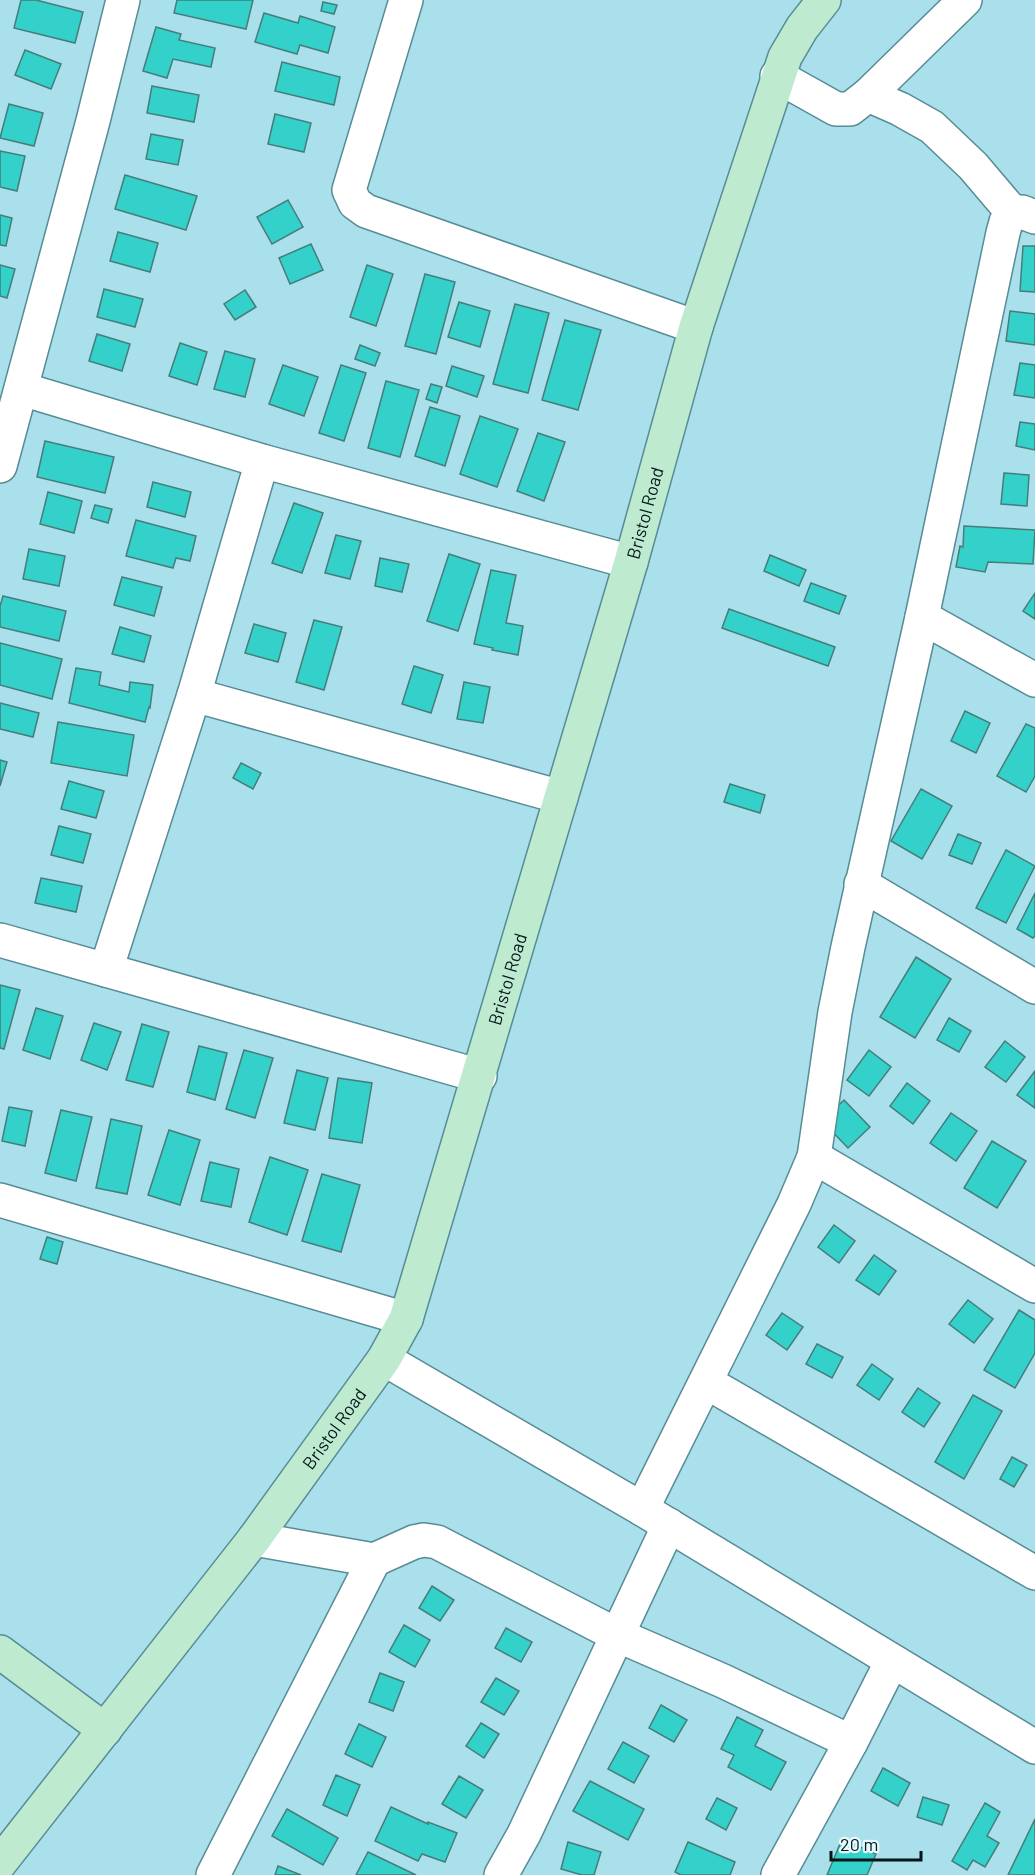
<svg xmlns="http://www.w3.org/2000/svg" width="1035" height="1875" viewBox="0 0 1035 1875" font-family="Barlow,sans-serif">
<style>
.building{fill:#33d1ca;stroke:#467d7a;stroke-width:1.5}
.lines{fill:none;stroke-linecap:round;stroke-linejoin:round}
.street-casing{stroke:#578c96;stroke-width:36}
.secondary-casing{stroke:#578c96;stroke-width:36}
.street{stroke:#fff;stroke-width:33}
.secondary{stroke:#beeacf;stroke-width:33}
.labels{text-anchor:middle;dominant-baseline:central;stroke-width:4.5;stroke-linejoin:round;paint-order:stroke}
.street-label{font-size:18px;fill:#021619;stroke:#e5fbff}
</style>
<rect width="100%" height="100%" fill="#a9e0eb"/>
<g class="building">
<polygon points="21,0 36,0 83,12 75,43 14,28"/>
<polygon points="177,0 253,0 246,29 174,13"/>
<polygon points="323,2 337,5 334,14 321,11"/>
<polygon points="264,13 298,23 300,16 335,27 328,53 300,45 297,54 255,42"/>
<polygon points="156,27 181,34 179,40 215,48 211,67 173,59 167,78 143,71"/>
<polygon points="25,50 61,64 51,89 15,75"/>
<polygon points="282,62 340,77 334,105 275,91"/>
<polygon points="152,86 199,95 194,122 147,113"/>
<polygon points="9,104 43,113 34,146 0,138"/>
<polygon points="275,114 311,123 304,152 268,144"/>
<polygon points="151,134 183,140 178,165 146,159"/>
<polygon points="0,151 25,156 17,191 0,187"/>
<polygon points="125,175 197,196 186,230 115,209"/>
<polygon points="288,200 303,227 272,244 257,217"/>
<polygon points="0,215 12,218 6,246 0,245"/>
<polygon points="118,232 158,243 150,272 110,261"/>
<polygon points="311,244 323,270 290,284 279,258"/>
<polygon points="1023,246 1035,246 1035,292 1020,291"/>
<polygon points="0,265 15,269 7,298 0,296"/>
<polygon points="367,265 393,274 376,326 350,317"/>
<polygon points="425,274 455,282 436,354 405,346"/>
<polygon points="104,289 143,299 135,327 97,317"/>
<polygon points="245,290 256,307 235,320 224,304"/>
<polygon points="459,302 490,311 480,347 448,337"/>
<polygon points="515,304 549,313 528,393 493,384"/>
<polygon points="1010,311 1035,314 1035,345 1006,341"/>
<polygon points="565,320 601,330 578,410 542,400"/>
<polygon points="97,334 130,344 122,371 89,361"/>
<polygon points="180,343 207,352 197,385 169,376"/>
<polygon points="360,345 380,353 375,366 355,359"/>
<polygon points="225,351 255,359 245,397 214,389"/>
<polygon points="1020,363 1035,365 1035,398 1014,395"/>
<polygon points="283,365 318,377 304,416 269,404"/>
<polygon points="341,365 366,373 344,441 319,433"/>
<polygon points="452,366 484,376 477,397 446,386"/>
<polygon points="386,381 419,390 400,457 368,448"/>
<polygon points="431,384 442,387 437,403 426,399"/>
<polygon points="430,407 460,416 445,466 415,456"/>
<polygon points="480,416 518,429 497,487 460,474"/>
<polygon points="1020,422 1035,424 1035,450 1016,446"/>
<polygon points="538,433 565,442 544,501 517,491"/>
<polygon points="45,441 114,457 105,493 37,477"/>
<polygon points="1004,473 1029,475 1027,506 1001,504"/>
<polygon points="153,482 191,492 185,517 147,507"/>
<polygon points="48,492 82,501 74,533 40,524"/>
<polygon points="294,503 323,513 302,573 272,563"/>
<polygon points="95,505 112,509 108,523 91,518"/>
<polygon points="136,520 196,536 190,561 176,558 173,568 126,556"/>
<polygon points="964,526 1035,530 1033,564 988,562 985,572 956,567 960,546 963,547"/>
<polygon points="336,535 361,541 350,579 325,573"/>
<polygon points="29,549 65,556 59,586 23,579"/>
<polygon points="449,554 480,564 458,631 427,621"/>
<polygon points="770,555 806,570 799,586 764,571"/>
<polygon points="380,558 409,564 402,592 375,586"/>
<polygon points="491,570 516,575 506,623 523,626 518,655 492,650 493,648 474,644"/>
<polygon points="122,577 162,587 154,616 114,605"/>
<polygon points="811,583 846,596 839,614 804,601"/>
<polygon points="1035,593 1035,619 1023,611"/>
<polygon points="3,596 66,611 59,641 0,627 0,606"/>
<polygon points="729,609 835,647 828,666 722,628"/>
<polygon points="314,620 342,627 324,690 296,682"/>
<polygon points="254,624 286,633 278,662 245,653"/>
<polygon points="120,627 151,636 144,662 112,654"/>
<polygon points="0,643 62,659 52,699 0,685"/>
<polygon points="414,666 443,675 431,713 402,704"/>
<polygon points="76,668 101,672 99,685 129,692 130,682 153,685 150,708 149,707 145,722 69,703"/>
<polygon points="464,682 490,687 483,723 457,719"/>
<polygon points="0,703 39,713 33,737 0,729"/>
<polygon points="965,711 990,723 976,753 951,741"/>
<polygon points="58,722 134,735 127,776 51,763"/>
<polygon points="1026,724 1035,728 1035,776 1026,792 997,776"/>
<polygon points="0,760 7,762 0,786"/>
<polygon points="241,763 261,773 253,789 233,778"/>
<polygon points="69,781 104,791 96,818 61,809"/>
<polygon points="730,784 765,795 760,813 724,802"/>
<polygon points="921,789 952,806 922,859 891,841"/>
<polygon points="59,826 91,834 83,863 51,855"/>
<polygon points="958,834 981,843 972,864 949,855"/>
<polygon points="1006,850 1035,866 1006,923 976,908"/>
<polygon points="41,878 82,886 76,912 35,903"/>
<polygon points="1035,893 1035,936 1033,938 1017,929"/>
<polygon points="916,957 951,979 915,1038 880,1017"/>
<polygon points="0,985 20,990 4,1049 0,1048"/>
<polygon points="36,1008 63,1016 50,1059 23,1050"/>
<polygon points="949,1018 971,1031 959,1052 937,1040"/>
<polygon points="94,1023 121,1032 107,1070 81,1060"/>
<polygon points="142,1024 169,1032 153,1087 126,1080"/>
<polygon points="1005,1041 1025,1057 1006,1082 985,1067"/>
<polygon points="199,1046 227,1053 215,1100 187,1092"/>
<polygon points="244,1050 273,1058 255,1118 226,1109"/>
<polygon points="869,1050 891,1067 869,1096 847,1080"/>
<polygon points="297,1070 328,1078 315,1130 284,1123"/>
<polygon points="1035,1071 1035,1108 1017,1095"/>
<polygon points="338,1078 372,1083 362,1143 329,1138"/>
<polygon points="907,1083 930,1101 913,1124 890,1106"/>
<polygon points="844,1100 870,1127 848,1148 822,1121"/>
<polygon points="9,1107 32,1111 25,1146 2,1141"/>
<polygon points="61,1110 92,1117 76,1181 45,1173"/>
<polygon points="951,1113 977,1131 956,1161 930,1143"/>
<polygon points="111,1119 142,1126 127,1194 96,1188"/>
<polygon points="169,1130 200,1140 180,1205 148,1195"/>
<polygon points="992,1141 1026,1161 997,1208 964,1188"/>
<polygon points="270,1157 308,1170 287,1235 249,1222"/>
<polygon points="210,1162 239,1169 231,1207 201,1201"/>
<polygon points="322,1174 360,1185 341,1252 302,1241"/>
<polygon points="834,1225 855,1241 839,1263 818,1247"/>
<polygon points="47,1237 63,1242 57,1264 40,1259"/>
<polygon points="874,1255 896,1271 879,1295 856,1280"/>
<polygon points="968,1300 993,1319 974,1343 949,1324"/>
<polygon points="1019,1310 1035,1320 1035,1353 1015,1388 984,1370"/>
<polygon points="782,1313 803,1327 787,1350 766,1335"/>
<polygon points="817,1344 843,1357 832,1378 806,1364"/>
<polygon points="872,1364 893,1379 879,1400 857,1385"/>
<polygon points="918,1388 940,1403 924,1427 902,1412"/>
<polygon points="973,1395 1002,1411 964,1479 935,1462"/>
<polygon points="1012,1457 1027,1465 1014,1487 1000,1479"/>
<polygon points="432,1586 454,1600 440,1621 419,1608"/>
<polygon points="404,1625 430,1640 415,1667 389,1652"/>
<polygon points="506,1628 532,1642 521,1662 495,1648"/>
<polygon points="380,1673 404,1682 393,1711 369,1702"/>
<polygon points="496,1678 519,1691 504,1715 481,1702"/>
<polygon points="661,1705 687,1720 674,1742 649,1728"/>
<polygon points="737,1717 763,1730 755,1746 786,1762 771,1790 728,1767 734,1755 721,1749"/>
<polygon points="481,1723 499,1734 484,1758 466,1746"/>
<polygon points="359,1724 386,1737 372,1767 345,1754"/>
<polygon points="623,1742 649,1756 634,1783 608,1769"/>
<polygon points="883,1768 910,1783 898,1806 871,1791"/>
<polygon points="336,1775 360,1785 347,1816 323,1805"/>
<polygon points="459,1776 483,1790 466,1818 442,1804"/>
<polygon points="590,1781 644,1809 628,1840 573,1811"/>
<polygon points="923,1797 949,1805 942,1825 917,1817"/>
<polygon points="717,1798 737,1808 726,1830 706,1819"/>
<polygon points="985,1803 1000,1812 987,1836 999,1843 985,1867 973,1860 967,1870 952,1861"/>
<polygon points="391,1807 428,1824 428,1822 457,1833 445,1862 422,1854 418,1861 375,1841"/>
<polygon points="287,1809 338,1838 323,1865 272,1836"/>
<polygon points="1035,1819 1035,1875 1008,1875"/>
<polygon points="842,1839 876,1854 867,1875 827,1875"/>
<polygon points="568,1842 601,1852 594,1875 582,1875 561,1869"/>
<polygon points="688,1842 735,1862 730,1875 681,1875 675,1872"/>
<polygon points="368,1852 416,1875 356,1875"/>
<polygon points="278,1866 301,1875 275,1875"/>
</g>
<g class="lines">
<g class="street-casing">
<g id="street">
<polyline points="406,0 349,190 355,203 366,211 696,327"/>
<polyline points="777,76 836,109 850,109 868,95 965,0"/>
<polyline points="868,95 900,109 932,127 973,166 1013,213"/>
<polyline points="22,389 262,461 631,562"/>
<polyline points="0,466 93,121 123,0"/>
<polyline points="922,617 1035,680"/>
<polyline points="194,695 561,797"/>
<polyline points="861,884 1035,987"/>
<polyline points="0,940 480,1076"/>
<polyline points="106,970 194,695 262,461"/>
<polyline points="814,1157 1035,1286"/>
<polyline points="0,1200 406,1319"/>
<polyline points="384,1359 642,1509 1035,1747"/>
<polyline points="706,1382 1035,1573"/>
<polyline points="642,1509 794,1204 814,1157 835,1012 848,947 922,617 1003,233 1006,222 1013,213 1022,212 1035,217"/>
<polyline points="254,1539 374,1560 414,1542 424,1540 437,1542 617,1635 723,1681 851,1742"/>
<polyline points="213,1875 374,1560"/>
<polyline points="501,1875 524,1834 669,1525"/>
<polyline points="778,1875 851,1742 892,1661"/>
</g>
</g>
<g class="secondary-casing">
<g id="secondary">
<polyline points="0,1652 105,1730"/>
<path id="s1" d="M0,1863L254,1539L384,1359L406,1319L631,562L696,327L785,57L802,28L824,0"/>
</g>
</g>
<use href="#street" class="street"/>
<use href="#secondary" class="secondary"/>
</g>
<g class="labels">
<g class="street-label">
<text stroke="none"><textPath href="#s1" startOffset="1520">Bristol Road</textPath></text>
<text stroke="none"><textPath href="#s1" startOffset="1034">Bristol Road</textPath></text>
<text stroke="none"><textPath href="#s1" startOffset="548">Bristol Road</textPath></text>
</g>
</g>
<path d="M831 1851v9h90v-9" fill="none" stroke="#021619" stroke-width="3"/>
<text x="840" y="1851" font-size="18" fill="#021619" stroke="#e5fbff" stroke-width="4.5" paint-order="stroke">20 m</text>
</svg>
